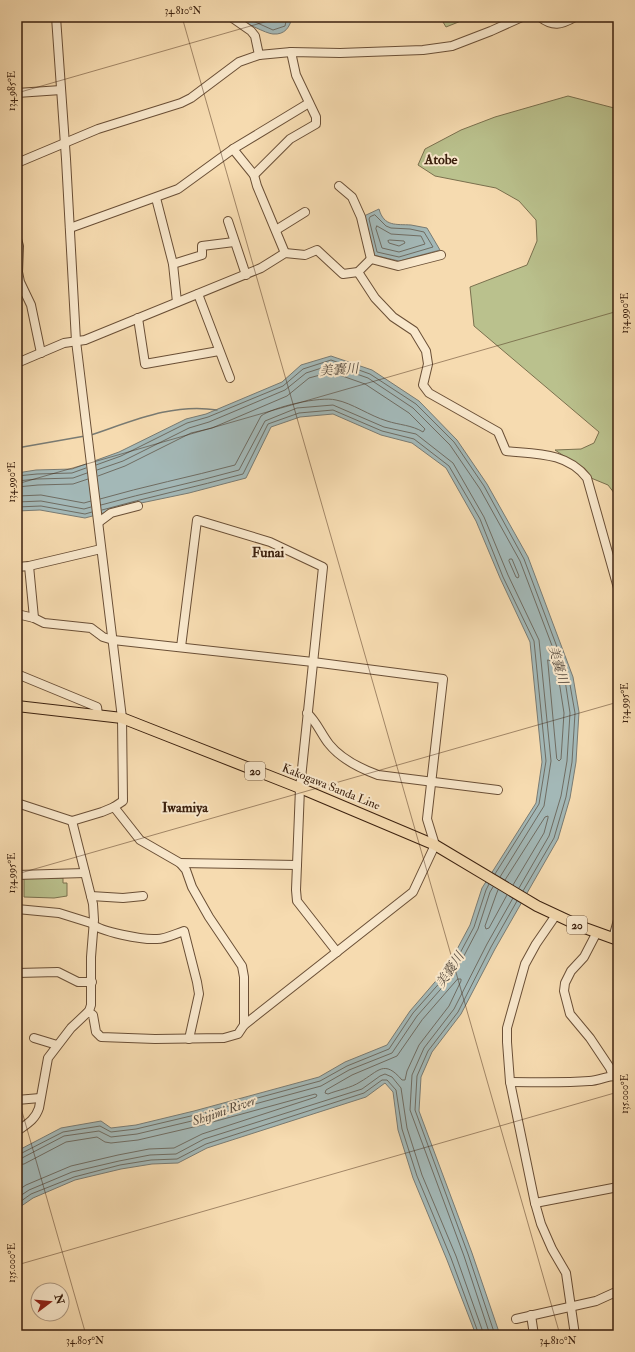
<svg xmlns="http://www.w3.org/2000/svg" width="635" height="1352" viewBox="0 0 635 1352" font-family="'IM FELL Double Pica','Noto Serif JP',serif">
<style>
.green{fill:#bac18d;stroke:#7a704e}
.water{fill:#a3b8b7;stroke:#797b73}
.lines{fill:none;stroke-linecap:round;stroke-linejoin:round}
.shore{stroke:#6f6c62;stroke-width:1}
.stream{stroke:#797b73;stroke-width:1.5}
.minor-casing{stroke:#6a4f36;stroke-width:10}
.major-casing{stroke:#3b200e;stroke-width:12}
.minor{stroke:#f9e8cc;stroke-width:8}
.major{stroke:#f6dbb0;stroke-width:10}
.ticks{fill:none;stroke:#3b200e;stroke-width:1;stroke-opacity:0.45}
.labels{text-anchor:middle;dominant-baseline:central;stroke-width:4;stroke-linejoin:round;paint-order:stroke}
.shield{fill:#f9e8cc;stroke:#745c47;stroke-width:1}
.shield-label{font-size:11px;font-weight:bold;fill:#3b200e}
.street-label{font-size:12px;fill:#3b200e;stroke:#f9e8cc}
.water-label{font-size:13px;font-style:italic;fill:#5a4e41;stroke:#f9e8cc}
.quarter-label{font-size:14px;font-weight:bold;fill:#3b200e;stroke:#f9e8cc}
.neatline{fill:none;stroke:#3b200e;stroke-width:1.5}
.ticks-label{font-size:10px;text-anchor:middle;fill:#3b200e}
</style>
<rect width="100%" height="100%" fill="#f6dbb0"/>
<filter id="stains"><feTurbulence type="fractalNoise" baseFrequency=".005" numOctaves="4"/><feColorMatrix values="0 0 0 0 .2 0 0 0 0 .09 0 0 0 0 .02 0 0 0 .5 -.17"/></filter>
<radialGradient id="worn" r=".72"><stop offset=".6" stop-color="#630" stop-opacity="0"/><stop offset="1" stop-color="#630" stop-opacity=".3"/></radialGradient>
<g class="green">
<polygon points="440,17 471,17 446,27"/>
<polygon points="568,96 618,109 618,498 608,485 591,478 579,466 555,450 581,449 594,443 599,432 474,326 470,287 527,265 537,241 536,220 519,201 496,188 435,176 418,165 425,149 461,130 495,117"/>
<polygon points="24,878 63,878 63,883 67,883 67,896 54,898 24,897"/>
</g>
<g class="water">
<path d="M235,17H292C290,27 285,35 273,34C267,34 242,21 235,17Z"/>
<path d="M379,209C384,227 396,224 411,225C416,226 422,227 427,228L440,250L399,261L373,255L364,216Z"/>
<polygon points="331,356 372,370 419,401 457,440 487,484 528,557 573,677 579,712 576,762 570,798 558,839 495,949 461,1014 432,1052 421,1077 419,1111 472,1253 500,1335 476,1335 447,1260 413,1178 398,1130 393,1092 385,1083 366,1097 207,1148 178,1163 152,1164 121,1169 75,1180 33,1198 17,1209 17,1151 61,1128 101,1121 111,1128 136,1125 194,1111 319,1077 345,1062 387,1045 410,1011 447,968 470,925 482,888 536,803 542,762 530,642 500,578 476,521 446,468 412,443 381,435 333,414 300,417 271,427 246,478 189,493 141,503 85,518 40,510 17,511 17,473 36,470 72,469 119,452 186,419 206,414 282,382 301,365"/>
</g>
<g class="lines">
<g class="shore">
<polyline points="244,17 273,30 285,26 287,17"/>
<polygon points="375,215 386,226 391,228 410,229 424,232 433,247 399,257 377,252 369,219 370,217"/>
<polygon points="377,226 391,234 421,236 425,244 399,252 382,248 376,229"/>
<polygon points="390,240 404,241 405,243 399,246 389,243 388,241"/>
<polyline points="96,465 121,456 187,423 208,417 283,386 303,369 331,360 370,374 416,404 454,442 484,486 524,559 569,679 575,713 572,762 566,797 554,838 523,891"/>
<polyline points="97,470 123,461 189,428 209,422 285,390 306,373 331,365 368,378 413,408 450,445 480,489 520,561 565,680 570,713 567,761 561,796 549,836 519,888"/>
<polyline points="17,476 37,474 72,473 86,468"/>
<path d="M98,476L125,466L191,433L212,428L287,396L309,378L331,372L365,384L409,413L425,429L423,432C412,425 399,425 387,421C370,416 352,403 336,400C320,396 273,407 261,416L235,465C190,477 145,486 100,499"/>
<polyline points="17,481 37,479 73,478 87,473"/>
<polyline points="17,487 38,485 73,484 88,479"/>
<polyline points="17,496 41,495 84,503 91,501"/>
<polyline points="17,502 41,501 84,509 91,507"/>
<path d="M101,505C147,492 193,483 239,470L265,421L297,408L333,405L384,427L416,434L453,463L484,517L508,575L539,640L551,761L544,806L500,877"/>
<polyline points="17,507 41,506 85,514 92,512"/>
<path d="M102,510C148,497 196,487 243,474L268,424L299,413L333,410L382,431L414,439L449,466L480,519L503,577L534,641L546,761L539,804L495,874"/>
<polygon points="510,559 512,559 519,576 518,578 516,577 509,561"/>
<polygon points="548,660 551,661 559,681 564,713 561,759 559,761 557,759"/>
<polyline points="505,880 545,817 548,816 548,818 544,833 513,885"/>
<polyline points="498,890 496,895 485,926 486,929 489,928 507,895"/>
<path d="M458,979H461V981L449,1006L419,1045L407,1071L405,1080H402C384,1059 379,1071 360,1082C351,1088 338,1090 328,1094L325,1093L326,1090L352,1075L397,1056L422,1020Z"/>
<polyline points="17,1154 20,1154 63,1132 100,1126 111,1132 136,1129 195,1115 320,1081 347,1066 389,1049 413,1013 451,970 474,927 486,890 489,884"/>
<polyline points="17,1159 22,1158 64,1136 99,1131 111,1137 137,1134 196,1120 321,1086 349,1070 392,1053 417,1016 455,973 478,929 490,892 493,887"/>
<polyline points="17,1165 24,1164 66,1142 97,1137 105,1142 111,1143 138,1140 198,1126 315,1094 317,1095 316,1097 202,1134 174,1148 149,1149 118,1155 71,1166 26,1185 17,1191"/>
<polyline points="17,1198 29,1190 72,1172 119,1161 150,1155 176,1154 204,1139 362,1089 380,1076 385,1074 392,1077 401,1088 407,1128 422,1175 456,1256 484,1335"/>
<polyline points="17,1204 31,1194 74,1177 120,1165 151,1160 177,1159 206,1144 364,1093 382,1080 387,1080 396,1090 402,1129 417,1176 451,1258 479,1335"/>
<polyline points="490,1335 464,1256 410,1110 412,1075 424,1048 454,1009 487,944 513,898"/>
<polyline points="495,1335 468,1254 415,1110 417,1076 428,1051 458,1012 491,947 517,901"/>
</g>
<g class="stream">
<path d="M91,435C133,421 172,403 217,410"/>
<polyline points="17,448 85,436"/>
</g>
<g class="minor-casing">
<g id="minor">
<polyline points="231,17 251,31 255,36 259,55"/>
<path d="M540,17C553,27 561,25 575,17"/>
<polyline points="17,93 61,90"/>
<polyline points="233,149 254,175 257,186 285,253"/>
<polyline points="17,163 98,129 181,103 191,98 239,62 259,55 291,52 340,53 423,50 452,46 491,31 522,17"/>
<polyline points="254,175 290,139 316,124 316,117 296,75 291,52"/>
<polyline points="339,186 352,197 361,217 371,259 398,266 441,255"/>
<polyline points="156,198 173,264 177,302"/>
<polyline points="228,221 246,275"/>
<polyline points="70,228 178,189 233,149 309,103"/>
<polyline points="276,230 305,212"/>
<polyline points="17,239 19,246 18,272 20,282 31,305 41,353"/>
<polyline points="173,264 202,255 202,246 234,242"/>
<path d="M358,272L375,298L393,317L414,331L426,351L428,364L423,385L429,393L498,432L506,451C535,454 567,452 587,478L618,588"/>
<polyline points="198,294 230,378"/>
<polyline points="138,318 145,364 219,351"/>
<polyline points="17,363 64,343 85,340 261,268 285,253 305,255 317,250 343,274 358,272 371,259"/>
<polyline points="99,522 111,513 138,506"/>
<polyline points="29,566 34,618"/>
<polyline points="17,567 29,566 101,549"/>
<polyline points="17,614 34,618 44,623 91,628 103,637 113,640 313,662 443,679 427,819 435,845 413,892 244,1025 238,1034 224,1038 155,1039 101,1037 96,1032 93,1015 88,1012"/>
<polyline points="181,647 197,520 270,542 323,567 300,788 296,890 297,901 337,952"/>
<polyline points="17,674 97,707 98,714"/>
<path d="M307,713C317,722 321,734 329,744C341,759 359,768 378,775L498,790"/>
<polyline points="17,803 72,821 102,812 114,807 123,801 122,718 76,341 66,159 56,17"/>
<polyline points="114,807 140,840 180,863 186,870 192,887 209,917 242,966 244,977 244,1025"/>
<polyline points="180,863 297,865"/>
<polyline points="17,875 85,873"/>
<polyline points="91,896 123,898 143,896"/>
<path d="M17,909L59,913L91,923C100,932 143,940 157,939C165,939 175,934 184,931L197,982L199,994L189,1039"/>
<polyline points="556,915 536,944 525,964 507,1028 507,1042 510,1082 535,1203 541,1224 552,1249 566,1273 575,1335"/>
<polyline points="597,932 584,957 571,971 565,983 564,991 570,1014 590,1038 610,1068 613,1076"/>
<polyline points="613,938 618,920"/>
<polyline points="17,973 58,972 78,982 92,982"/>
<polyline points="34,1038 57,1045"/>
<path d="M510,1082C537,1082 563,1083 589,1081C599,1081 608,1075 617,1076"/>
<polyline points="17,1100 40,1098"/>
<path d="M17,1131C27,1124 35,1120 39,1108L48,1058L71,1028L89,1011L91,1005V957L94,920L93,904L72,821"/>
<polyline points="535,1203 618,1187"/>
<polyline points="531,1315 534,1335"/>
<polyline points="516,1319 596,1301 618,1291"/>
</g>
</g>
<g class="major-casing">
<polyline id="major" points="17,706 122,718 300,788 435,845 537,906 582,927 618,940"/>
</g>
<use href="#minor" class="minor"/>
<use href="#major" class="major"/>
</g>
<path class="ticks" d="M182,17L560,1335M17,93L282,17M17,484L618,311M17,874L618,702M17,1094L86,1335M17,1265L618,1092"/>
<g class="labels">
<g class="shield">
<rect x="245" y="762" width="20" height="18" rx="3"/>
<rect x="567" y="916" width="20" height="18" rx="3"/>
</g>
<g class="shield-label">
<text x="255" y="771">20</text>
<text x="577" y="925">20</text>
</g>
<g class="street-label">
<text transform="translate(331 787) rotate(22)">Kakogawa Sanda Line</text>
</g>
<g class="water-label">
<text transform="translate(339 370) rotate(-4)">美嚢川</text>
<text transform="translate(558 665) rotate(74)">美嚢川</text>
<text transform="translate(450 970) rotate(-56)">美嚢川</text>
<text transform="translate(224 1111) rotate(-19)">Shijimi River</text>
</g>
<g class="quarter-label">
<text x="441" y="159">Atobe</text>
<text x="268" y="552">Funai</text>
<text x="185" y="807">Iwamiya</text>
</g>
</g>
<rect width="635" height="1352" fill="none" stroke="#f6dbb0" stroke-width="44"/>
<g transform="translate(50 1302) rotate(74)"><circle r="19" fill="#f9e8cc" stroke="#ad9880"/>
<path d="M0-3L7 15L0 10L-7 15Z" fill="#8f2418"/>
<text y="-6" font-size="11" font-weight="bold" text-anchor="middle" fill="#3b200e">N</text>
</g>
<rect x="22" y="22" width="591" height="1308" class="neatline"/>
<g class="ticks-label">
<text x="183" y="14">34.810°N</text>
<text transform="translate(11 91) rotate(-90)" y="4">134.985°E</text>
<text transform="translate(624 313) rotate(-90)" y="4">134.990°E</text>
<text transform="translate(11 482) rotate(-90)" y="4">134.990°E</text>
<text transform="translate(624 703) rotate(-90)" y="4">134.995°E</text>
<text transform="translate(11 873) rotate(-90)" y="4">134.995°E</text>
<text transform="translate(624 1094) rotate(-90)" y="4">135.000°E</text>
<text transform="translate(11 1263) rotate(-90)" y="4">135.000°E</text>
<text x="85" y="1344">34.805°N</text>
<text x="558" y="1344">34.810°N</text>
</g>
<rect width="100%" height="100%" filter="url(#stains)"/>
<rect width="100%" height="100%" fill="url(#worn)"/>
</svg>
